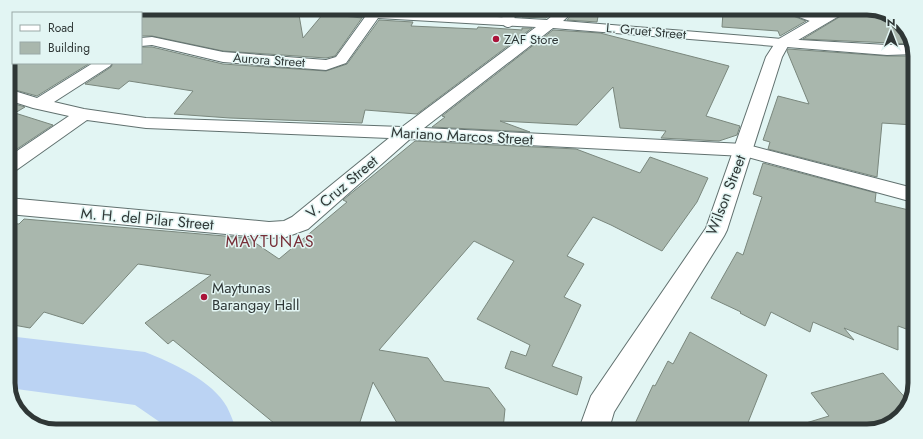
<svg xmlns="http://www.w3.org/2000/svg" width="923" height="439" viewBox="0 0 923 439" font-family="Jost,sans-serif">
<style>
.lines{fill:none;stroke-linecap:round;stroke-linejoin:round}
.stream{fill:#bbd3f3;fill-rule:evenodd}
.river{fill:#bbd3f3;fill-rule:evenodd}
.building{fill:#a9b7ad;stroke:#7a877d}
.service-casing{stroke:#61716f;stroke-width:14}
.minor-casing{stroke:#61716f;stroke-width:2}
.secondary-casing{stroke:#61716f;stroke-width:2}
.service{stroke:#fff;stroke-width:12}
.minor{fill:#fff;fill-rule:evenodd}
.secondary{fill:#fff;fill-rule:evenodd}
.poi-dot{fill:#aa1339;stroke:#e2f5f3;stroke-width:1.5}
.labels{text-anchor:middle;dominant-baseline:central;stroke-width:3;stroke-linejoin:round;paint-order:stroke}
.far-street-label{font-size:13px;fill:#2f3736;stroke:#e2f5f3}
.far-poi-label{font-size:13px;fill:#2f3736;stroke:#e2f5f3;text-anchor:start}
.street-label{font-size:15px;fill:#2f3736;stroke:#e2f5f3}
.poi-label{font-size:15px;fill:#2f3736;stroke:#e2f5f3;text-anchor:start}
.neighbourhood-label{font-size:16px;letter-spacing:1px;fill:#772f38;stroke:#e2f5f3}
.rim{fill:none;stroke:#2f3736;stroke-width:5}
</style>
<rect width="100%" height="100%" fill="#e2f5f3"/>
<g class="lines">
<g class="stream">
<polygon points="131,8 136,8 132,13 128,13"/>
<polygon points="12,44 13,47 11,47"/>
</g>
<path class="river" d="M8,336L145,352C171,362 213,381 227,407C230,413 233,420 235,427H167L135,405L9,388Z"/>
</g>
<g class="building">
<polygon points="141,8 298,9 303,38 323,14 362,18 335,56 326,58 223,51 152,36 141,36"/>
<polygon points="523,11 556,11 546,18 522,17"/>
<polygon points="575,11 599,11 597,22 567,20"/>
<polygon points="723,12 789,12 793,16 806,21 780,36 778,31 722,27"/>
<polygon points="846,13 888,13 907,29 912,44 803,39"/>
<polygon points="379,20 413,22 411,26 477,29 478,27 522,30 522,28 532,28 417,114 365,110 362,123 230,118 174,114 193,91 129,81 119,89 85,84 111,67 113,63 141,63 141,47 152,47 223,64 326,71 347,64"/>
<polygon points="553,30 600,33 729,66 706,116 740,126 737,135 719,141 661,138 666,131 620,128 613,87 577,125 500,121 530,132 432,127 445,117 442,116"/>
<polygon points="788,49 887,56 915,56 914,125 882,123 877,177 768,149 770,142 763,140 778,96 809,104 787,51"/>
<polygon points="8,63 90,63 37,96 8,88"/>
<polygon points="8,102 25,107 15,113 53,125 8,155"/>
<polygon points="415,141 576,149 640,173 650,157 708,178 697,202 662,251 611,225 593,217 567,256 584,264 564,297 581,305 552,366 582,377 577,395 505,368 511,351 526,356 530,345 477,319 514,261 474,241 379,350 428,358 444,381 489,388 505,409 503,429 400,428 373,382 358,428 280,428 173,340 168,344 145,323 211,275 138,264 83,324 44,312 30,328 8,324 8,223 19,224 24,219 248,238 279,259 347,202 343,200"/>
<polygon points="763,163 876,193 875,202 913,211 911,316 908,315 909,330 898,326 898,350 844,328 854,340 813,322 810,332 771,312 765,326 740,313 741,312 711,298 737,252 743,255 762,197 753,194"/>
<polygon points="690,332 767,375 745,430 632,430 653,385 655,386 668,361 673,364"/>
<polygon points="883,373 910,403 894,423 867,431 796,431 796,426 829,416 811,393"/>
</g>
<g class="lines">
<g class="service-casing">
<polyline id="service" points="508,21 509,14"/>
</g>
<g class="minor-casing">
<g id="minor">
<polygon points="323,10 373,10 547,20 558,11 574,11 563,21 782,39 887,45 912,45 915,54 887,55 553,28 424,128 744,144 913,188 913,202 744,156 410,139 308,229 286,237 269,238 8,214 8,198 269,222 284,221 292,217 389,138 146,128 87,120 15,171 8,173 8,157 69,116 33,108 8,100 8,89 37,98 93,63 112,63 110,66 54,102 84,109 146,118 402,127 536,27 378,18 346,63 326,70 223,62 152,45 141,46 141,38 152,37 223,52 326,60 336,57 365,17 329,14 324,13"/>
<path d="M792,12C803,12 820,10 827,20L825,23L820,24L815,23L794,15Z"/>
</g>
</g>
<g class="secondary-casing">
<polygon id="secondary" points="825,12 841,13 839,16 788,46 782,57 727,230 724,236 614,412 609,429 579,429 591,396 706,228 766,57 777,40"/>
</g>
<use href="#service" class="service"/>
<use href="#minor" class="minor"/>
<use href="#secondary" class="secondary"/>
</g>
<g class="poi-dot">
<circle cx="496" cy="39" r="4"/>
<circle cx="204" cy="297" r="4"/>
</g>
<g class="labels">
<g class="far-street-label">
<text transform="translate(646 31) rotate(5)">L. Gruet Street</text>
<text transform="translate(269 60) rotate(4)">Aurora Street</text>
</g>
<g class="far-poi-label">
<text x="504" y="39">ZAF Store</text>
</g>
<g class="street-label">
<text transform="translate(462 136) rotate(3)">Mariano Marcos Street</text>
<text transform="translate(342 187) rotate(-40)">V. Cruz Street</text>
<text transform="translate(726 195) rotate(-69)">Wilson Street</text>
<text transform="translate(147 219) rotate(5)">M. H. del Pilar Street</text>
</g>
<g class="poi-label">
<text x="212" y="288">Maytunas<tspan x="212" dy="17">Barangay Hall</tspan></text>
</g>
<g class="neighbourhood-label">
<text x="270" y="241">MAYTUNAS</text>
</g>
</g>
<path d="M0 0H923V439H0ZM56 15H867A41 41 0 0 1 908 56V383A41 41 0 0 1 867 424H56A41 41 0 0 1 15 383V56A41 41 0 0 1 56 15Z" fill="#e2f5f3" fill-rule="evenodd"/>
<path class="rim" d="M56 15H867A41 41 0 0 1 908 56V383A41 41 0 0 1 867 424H56A41 41 0 0 1 15 383V56A41 41 0 0 1 56 15Z"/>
<rect x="12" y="12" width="130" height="52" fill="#e2f5f3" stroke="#9aa9a7"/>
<rect x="20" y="25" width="20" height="6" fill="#ffffff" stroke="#9aa9a7"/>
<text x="48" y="32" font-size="12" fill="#2f3736">Road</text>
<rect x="20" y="42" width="20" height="12" fill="#a9b7ad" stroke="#9aa9a7"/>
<text x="48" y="52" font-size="12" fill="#2f3736">Building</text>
<g transform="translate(891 32)" stroke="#e2f5f3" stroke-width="3" paint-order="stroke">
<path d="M0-3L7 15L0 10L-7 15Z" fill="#2f3736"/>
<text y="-6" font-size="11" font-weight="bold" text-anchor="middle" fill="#2f3736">N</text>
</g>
</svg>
